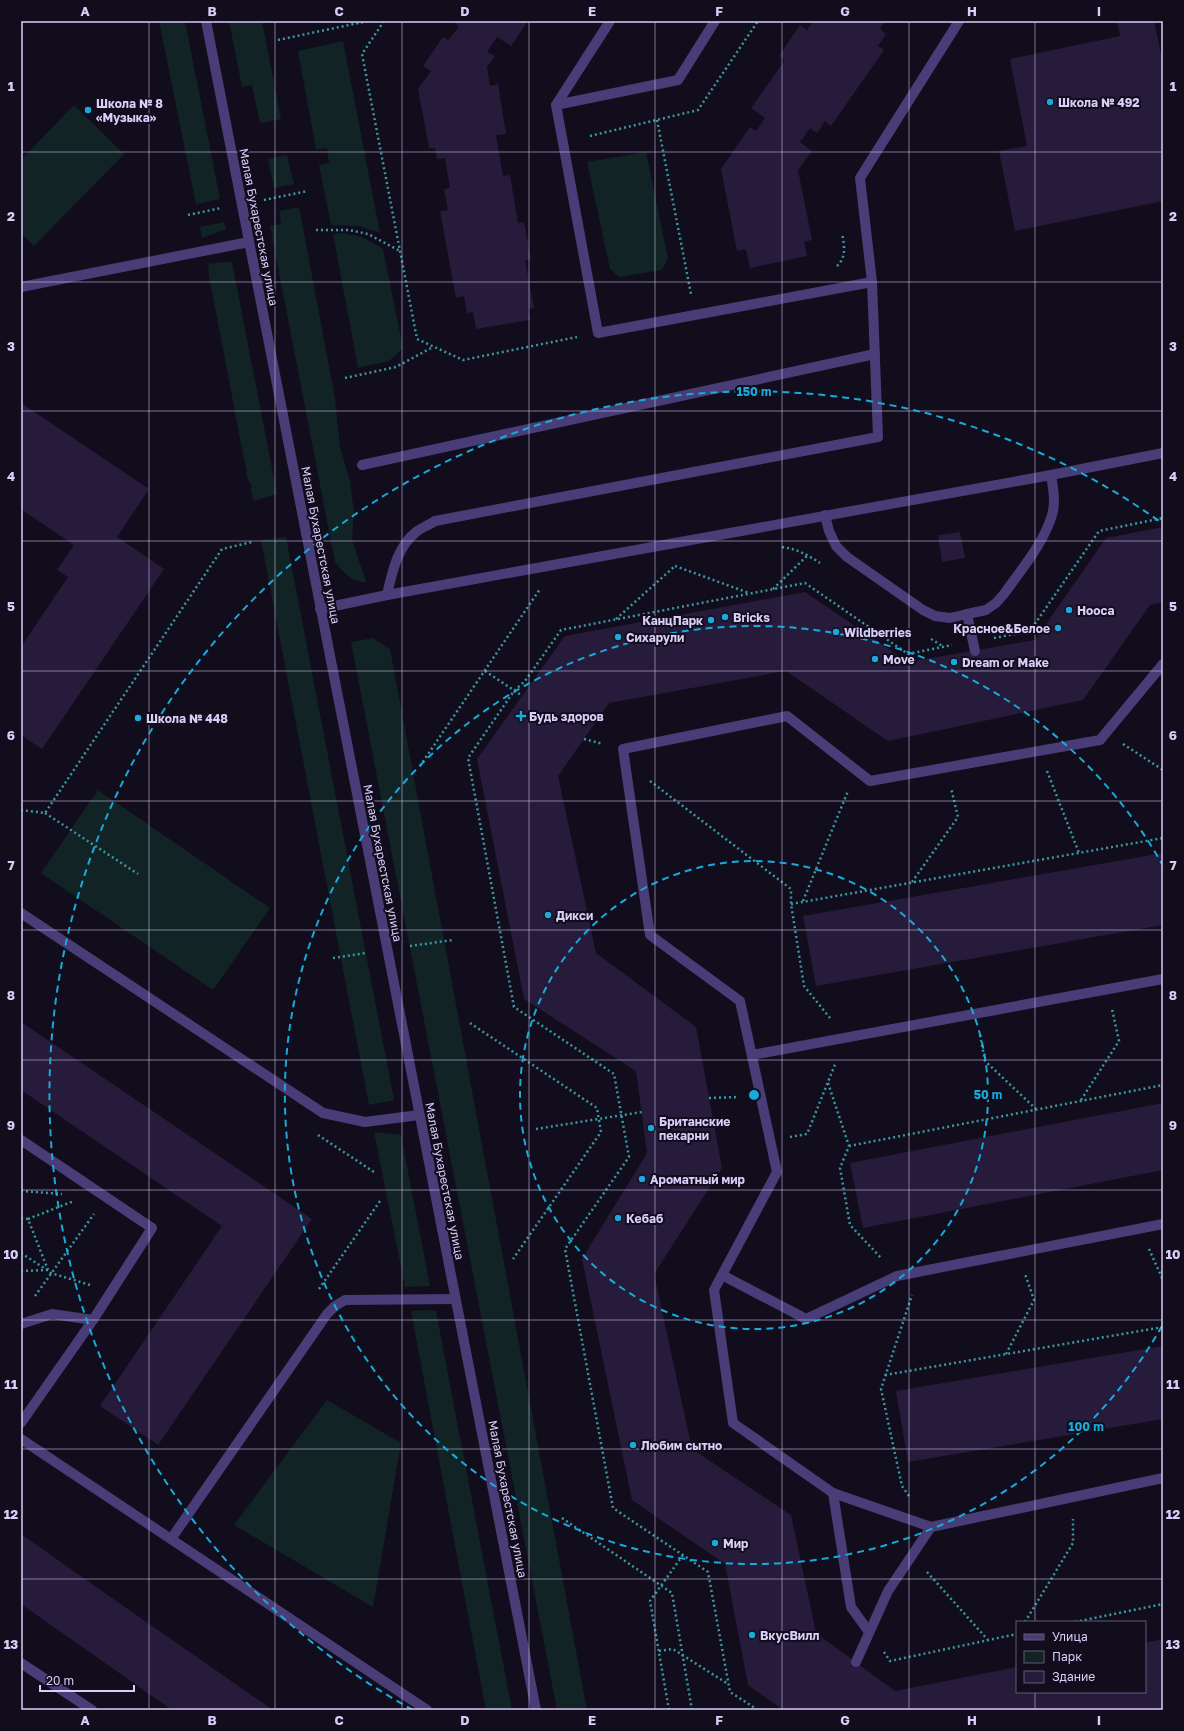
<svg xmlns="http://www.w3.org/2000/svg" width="1184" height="1731" viewBox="0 0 1184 1731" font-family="'Golos Text',sans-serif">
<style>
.green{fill:#112325}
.building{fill:#261b3b}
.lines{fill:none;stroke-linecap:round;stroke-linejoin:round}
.path{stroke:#3998a2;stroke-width:2.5;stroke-dasharray:2 3;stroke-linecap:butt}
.lane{stroke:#483d76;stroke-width:10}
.street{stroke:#483d76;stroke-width:10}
.grid{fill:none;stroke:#d9cdfa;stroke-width:1;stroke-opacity:0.55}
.ring{fill:none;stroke:#18aadb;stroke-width:2;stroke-dasharray:7 5}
.poi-dot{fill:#18aadb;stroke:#120d1c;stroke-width:1.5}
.labels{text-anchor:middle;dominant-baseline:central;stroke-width:4;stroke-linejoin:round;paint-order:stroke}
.poi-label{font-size:12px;font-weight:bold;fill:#d9cdfa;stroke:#120d1c;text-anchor:start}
.street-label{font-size:12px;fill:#d9cdfa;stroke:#120d1c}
.centre{fill:#18aadb;stroke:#120d1c;stroke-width:2}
.ring-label{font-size:12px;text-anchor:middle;font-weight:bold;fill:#18aadb;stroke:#120d1c;stroke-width:4;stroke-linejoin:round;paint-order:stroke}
.neatline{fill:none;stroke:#d9cdfa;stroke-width:1.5}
.grid-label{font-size:13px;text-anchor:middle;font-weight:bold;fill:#d9cdfa}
</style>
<rect width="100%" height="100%" fill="#120d1c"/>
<g class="green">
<polygon points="159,21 185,21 220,199 196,204"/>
<polygon points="229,21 262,21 281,119 260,123 252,85 242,87"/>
<polygon points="343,41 380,233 360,226 331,225 319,165 329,163 327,148 316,149 298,51"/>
<polygon points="74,105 124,154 34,246 21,233 21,160"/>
<polygon points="646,152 668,259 662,270 619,277 610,269 587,162"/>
<polygon points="287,155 294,184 274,188 268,159"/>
<path d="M299,207L335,398L340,447L350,481L354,513L352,540L366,582C352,583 343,572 335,562L270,226L281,224L279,211Z"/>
<polygon points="224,222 226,229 202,238 200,227"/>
<polygon points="341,233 362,237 383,249 403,348 389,361 358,368 333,234"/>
<polygon points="225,262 232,262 277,494 254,501 253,500 251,488 252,486 248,480 209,276 208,264"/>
<polygon points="286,537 394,1100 369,1105 261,540"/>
<polygon points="373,638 390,649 587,1710 557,1710 351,642"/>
<polygon points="98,790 270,908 213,990 41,873"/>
<polygon points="374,1132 401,1135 430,1286 405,1287"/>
<polygon points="428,1310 436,1311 512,1710 486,1710 411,1311"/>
<polygon points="327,1400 401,1443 373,1607 234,1525"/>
</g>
<g class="building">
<polygon points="453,21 528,21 511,46 497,37 487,52 495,56 487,67 490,86 498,84 506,134 496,135 503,176 510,175 518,223 524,222 531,259 525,260 534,308 528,309 530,320 476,329 473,312 467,313 464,296 456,298 440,211 448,210 444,189 450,188 445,158 437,159 435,148 429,148 418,89 431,71 423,66 443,37 448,40 459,27"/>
<polygon points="813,21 885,21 880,29 886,34 878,46 884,50 831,126 825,121 817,133 810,128 800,142 812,151 798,170 812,240 804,242 807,256 750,268 746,249 737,251 721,169 750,127 756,131 765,118 751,108 785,60 779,56 800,25 807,30"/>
<polygon points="1117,21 1154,21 1163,64 1163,201 1015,231 999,151 1027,146 1010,59 1120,36"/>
<polygon points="21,403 149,489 117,537 164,569 42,749 21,735 21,647 68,577 57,570 74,545 21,509"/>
<polygon points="1163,527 1163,602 1150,605 1083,700 888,741 786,671 609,703 558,776 596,953 696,1027 722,1168 654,1274 692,1449 791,1515 816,1633 895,1691 1017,1667 1017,1692 1145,1692 1145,1643 1163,1639 1163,1710 783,1710 748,1685 725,1564 632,1500 582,1259 647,1153 636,1071 524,999 477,759 565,636 805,592 908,662 1035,640 1106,538"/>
<polygon points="960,532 965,558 942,562 938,535"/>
<polygon points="1163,853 1163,925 816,986 803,916"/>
<polygon points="21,1022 312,1219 158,1445 100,1406 222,1226 21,1090"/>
<polygon points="1163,1103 1163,1170 863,1228 850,1163"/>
<polygon points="1163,1346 1163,1419 908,1462 896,1391"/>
<polygon points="21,1534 109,1596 273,1710 172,1710 21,1604"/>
</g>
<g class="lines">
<g class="path">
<polyline points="384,21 362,54 417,339 463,360 577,337"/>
<polyline points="278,40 368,21"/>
<polyline points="657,120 691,294"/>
<polyline points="590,136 698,110 758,21"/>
<polyline points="264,200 308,191"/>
<polyline points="188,215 221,208"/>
<polyline points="316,230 349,230 368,234 400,251"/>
<path d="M837,266C847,257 844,244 842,233"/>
<polyline points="345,378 396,367 433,347"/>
<path d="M782,547C797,549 808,555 820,563"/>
<polyline points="675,566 749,593"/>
<polyline points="773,589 808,555"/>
<polyline points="616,619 675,566"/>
<polyline points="994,638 1030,631 1099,531 1163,518"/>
<polyline points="931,639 944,647"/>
<polyline points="485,671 521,695"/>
<polyline points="584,739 603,744"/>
<polyline points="1123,744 1163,770"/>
<polyline points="420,766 540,589"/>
<polyline points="1047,771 1079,853"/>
<polyline points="650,781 791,889 791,904 804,986 830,1018"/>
<polyline points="21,810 45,813 222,549 252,542"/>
<polyline points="45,813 138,874"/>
<polyline points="912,882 958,817 951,788"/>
<polyline points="803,901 848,791"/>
<polyline points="791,904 1163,838"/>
<polyline points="410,946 453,940"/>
<polyline points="333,958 366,953"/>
<polyline points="470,1023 597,1108 601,1132 513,1259"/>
<polyline points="980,1035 985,1061 1036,1109"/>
<polyline points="828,1083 849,1146 840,1168 850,1225 882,1259"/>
<polyline points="709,1098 738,1097"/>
<polyline points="1081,1100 1119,1041 1112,1009"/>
<polyline points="536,1129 642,1112"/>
<polyline points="318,1135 374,1172"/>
<polyline points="790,1137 807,1134 836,1062"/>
<polyline points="849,1146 1163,1085"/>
<polyline points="21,1191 62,1194"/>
<polyline points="21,1218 28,1219 48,1270"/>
<polyline points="28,1219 74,1201"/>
<polyline points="1149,1249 1163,1280"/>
<polyline points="21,1253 47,1270"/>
<polyline points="21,1271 48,1270 51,1273 90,1285"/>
<polyline points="319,1289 380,1201"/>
<polyline points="35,1296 94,1214"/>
<polyline points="1006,1354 1034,1300 1025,1274"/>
<polyline points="885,1375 1163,1327"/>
<polyline points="909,1496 902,1486 881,1389 912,1295"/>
<polyline points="562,1518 672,1593 692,1710"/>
<polyline points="927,1572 988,1640"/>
<polyline points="1025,1622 1073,1543 1073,1519"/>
<polyline points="1075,1622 1163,1604"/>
<polyline points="659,1651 673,1649 728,1684"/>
<polyline points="884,1652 890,1661 1017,1634"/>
<polyline points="669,1710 650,1601 683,1555"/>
<polyline points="758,1710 730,1692 708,1572 613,1508 565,1249 629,1157 614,1074 514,1007 468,758 514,691 525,681 561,630 805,583 908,654 952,645"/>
</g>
<g class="lane">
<polyline points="610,21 556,105 598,333 872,282 860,178 959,21"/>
<polyline points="556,105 678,80 715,21"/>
<polyline points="21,287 249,242"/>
<polyline points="362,465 875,354"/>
<path d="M825,515L829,531L836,546L847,557L923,610L935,616L950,618L967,614L986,610L996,603L1004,594C1020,571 1044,543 1052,515C1056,502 1053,488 1051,475"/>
<path d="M387,595C392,573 397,547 416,532C421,528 429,525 435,521L878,437L872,282"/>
<polyline points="320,609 387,595 1051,475 1163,453"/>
<polyline points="967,614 975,651"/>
<polyline points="1163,664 1100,740 870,781 787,716 623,749 650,935 740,1001 777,1172 714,1290 733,1423 833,1493 931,1527 1163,1478"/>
<polyline points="21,913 323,1113 365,1122 419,1115"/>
<polyline points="752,1055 1163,979"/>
<polyline points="21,1140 152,1228 93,1320 21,1423"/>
<polyline points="722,1275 806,1319 897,1276 1163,1224"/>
<polyline points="21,1324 52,1314 93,1320"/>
<polyline points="21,1439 427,1710"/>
<polyline points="833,1493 851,1607 869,1632"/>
<polyline points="171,1539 327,1314 335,1306 345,1300 455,1299"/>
<polyline points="856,1662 888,1591 931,1527"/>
<polyline points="21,1663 92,1710"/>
</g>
<polyline class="street" points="206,21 536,1710"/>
</g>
<path class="grid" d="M149,21V1710M275,21V1710M402,21V1710M529,21V1710M655,21V1710M782,21V1710M909,21V1710M1035,21V1622M21,152H1163M21,282H1163M21,411H1163M21,541H1163M21,671H1163M21,801H1163M21,930H1163M21,1060H1163M21,1190H1163M21,1320H1163M21,1449H1163M21,1579H1163M1035,1692V1710"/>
<g class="ring">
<circle cx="754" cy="1095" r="234"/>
<path d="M1162 1326A469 469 0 1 1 1162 864"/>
<path d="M413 1710A703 703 0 1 1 1162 523"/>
</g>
<g class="poi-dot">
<circle cx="1050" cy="102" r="4"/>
<circle cx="88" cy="110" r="4"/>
<circle cx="1069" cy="610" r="4"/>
<circle cx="725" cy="617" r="4"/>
<circle cx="711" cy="620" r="4"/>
<circle cx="1058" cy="628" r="4"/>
<circle cx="836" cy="632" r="4"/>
<circle cx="618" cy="637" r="4"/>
<circle cx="875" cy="659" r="4"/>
<circle cx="954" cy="662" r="4"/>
<path d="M519 710h4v4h4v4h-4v4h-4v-4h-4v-4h4z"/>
<circle cx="138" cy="718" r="4"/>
<circle cx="548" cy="915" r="4"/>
<circle cx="651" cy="1128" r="4"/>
<circle cx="642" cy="1179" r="4"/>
<circle cx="618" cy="1218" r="4"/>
<circle cx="633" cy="1445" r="4"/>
<circle cx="715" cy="1543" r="4"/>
<circle cx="752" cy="1635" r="4"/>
</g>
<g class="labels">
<g class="poi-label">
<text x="1058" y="102">Школа № 492</text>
<text x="96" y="103">Школа № 8<tspan x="96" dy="14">«Музыка»</tspan></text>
<text x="1077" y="610">Hooca</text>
<text x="733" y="617">Bricks</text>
<text x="703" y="620" text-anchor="end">КанцПарк</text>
<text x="1050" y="628" text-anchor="end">Красное&amp;Белое</text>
<text x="844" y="632">Wildberries</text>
<text x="626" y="637">Сихарули</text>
<text x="883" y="659">Move</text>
<text x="962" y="662">Dream or Make</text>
<text x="529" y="716">Будь здоров</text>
<text x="146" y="718">Школа № 448</text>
<text x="556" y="915">Дикси</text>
<text x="659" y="1121">Британские<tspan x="659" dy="14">пекарни</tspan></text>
<text x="650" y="1179">Ароматный мир</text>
<text x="626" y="1218">Кебаб</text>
<text x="641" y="1445">Любим сытно</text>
<text x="723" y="1543">Мир</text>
<text x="760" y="1635">ВкусВилл</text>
</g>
<g class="street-label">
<text transform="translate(259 227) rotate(79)">Малая Бухарестская улица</text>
<text transform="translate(321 545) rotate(79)">Малая Бухарестская улица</text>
<text transform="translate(383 863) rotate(79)">Малая Бухарестская улица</text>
<text transform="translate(445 1181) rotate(79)">Малая Бухарестская улица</text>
<text transform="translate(508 1499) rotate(79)">Малая Бухарестская улица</text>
</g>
</g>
<circle cx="754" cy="1095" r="6" class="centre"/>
<g class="ring-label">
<text x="754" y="396">150 m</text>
<text x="988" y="1099">50 m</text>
<text x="1086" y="1431">100 m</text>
</g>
<rect width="1184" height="1731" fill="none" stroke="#120d1c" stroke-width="44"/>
<rect x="1016" y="1621" width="130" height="72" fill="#120d1c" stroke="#625a75"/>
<rect x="1024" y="1634" width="20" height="6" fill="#483d76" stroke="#625a75"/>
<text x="1052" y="1641" font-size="12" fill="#d9cdfa">Улица</text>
<rect x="1024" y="1651" width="20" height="12" fill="#112325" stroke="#625a75"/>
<text x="1052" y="1661" font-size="12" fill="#d9cdfa">Парк</text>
<rect x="1024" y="1671" width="20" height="12" fill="#261b3b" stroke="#625a75"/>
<text x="1052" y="1681" font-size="12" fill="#d9cdfa">Здание</text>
<path d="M40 1685v6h94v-6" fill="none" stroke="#d9cdfa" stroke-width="2"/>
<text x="46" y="1685" font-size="12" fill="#d9cdfa" stroke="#120d1c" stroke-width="3" paint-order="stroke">20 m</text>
<rect x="22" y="22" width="1140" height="1687" class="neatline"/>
<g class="grid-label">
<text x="85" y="16">A</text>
<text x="212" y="16">B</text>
<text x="339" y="16">C</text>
<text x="465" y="16">D</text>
<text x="592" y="16">E</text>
<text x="719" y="16">F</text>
<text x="845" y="16">G</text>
<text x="972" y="16">H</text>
<text x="1099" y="16">I</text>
<text x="11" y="91">1</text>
<text x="1173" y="91">1</text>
<text x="11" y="221">2</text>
<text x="1173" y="221">2</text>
<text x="11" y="351">3</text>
<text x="1173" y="351">3</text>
<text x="11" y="481">4</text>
<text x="1173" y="481">4</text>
<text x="11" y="611">5</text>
<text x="1173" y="611">5</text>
<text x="11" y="740">6</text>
<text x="1173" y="740">6</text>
<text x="11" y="870">7</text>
<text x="1173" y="870">7</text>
<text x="11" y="1000">8</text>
<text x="1173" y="1000">8</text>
<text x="11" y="1130">9</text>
<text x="1173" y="1130">9</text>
<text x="11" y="1259">10</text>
<text x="1173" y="1259">10</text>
<text x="11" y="1389">11</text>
<text x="1173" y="1389">11</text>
<text x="11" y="1519">12</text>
<text x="1173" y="1519">12</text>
<text x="11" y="1649">13</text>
<text x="1173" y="1649">13</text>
<text x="85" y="1725">A</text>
<text x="212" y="1725">B</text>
<text x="339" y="1725">C</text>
<text x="465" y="1725">D</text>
<text x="592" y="1725">E</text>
<text x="719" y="1725">F</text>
<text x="845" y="1725">G</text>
<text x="972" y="1725">H</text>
<text x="1099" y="1725">I</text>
</g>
</svg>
